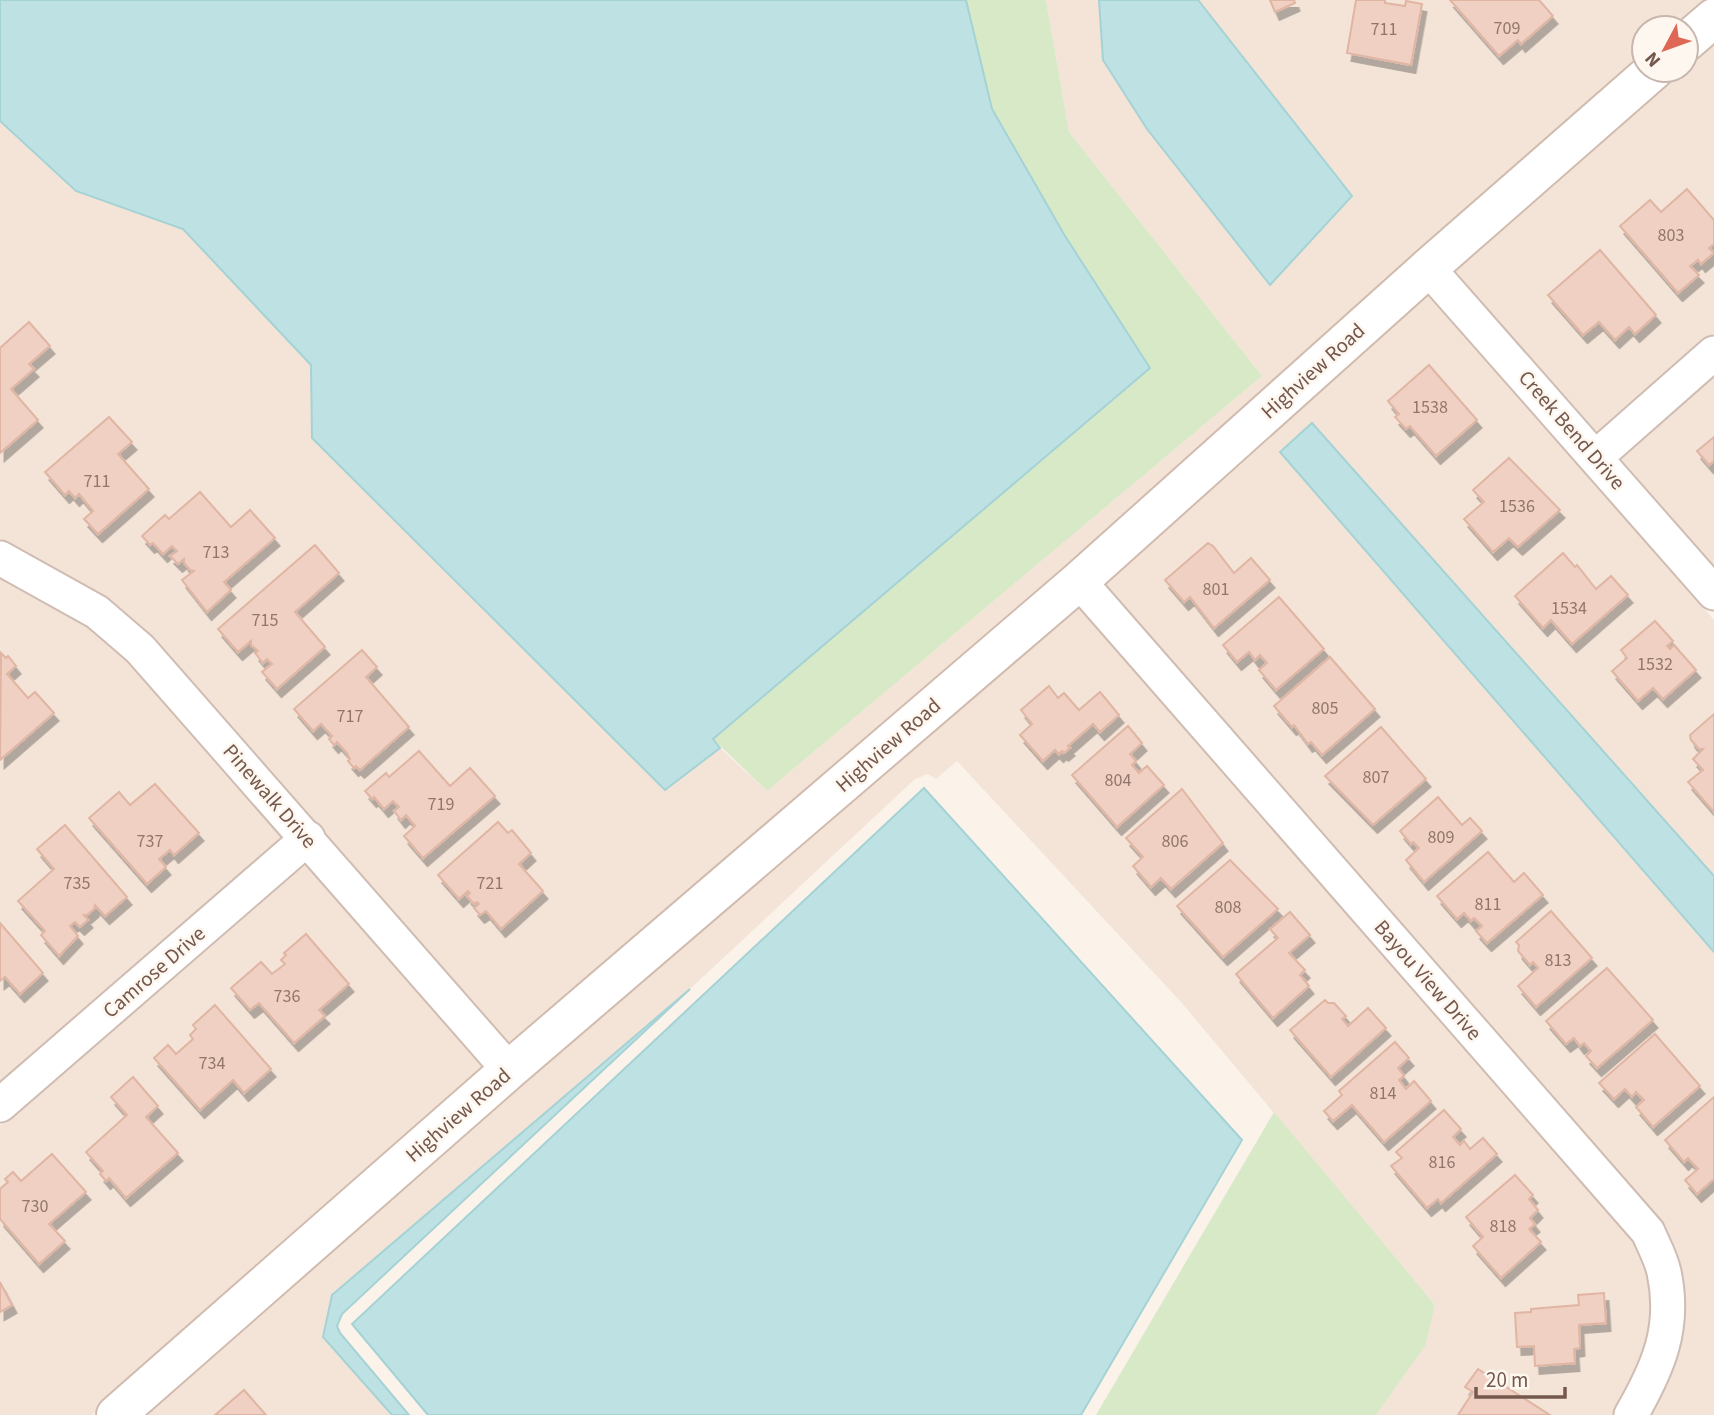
<svg xmlns="http://www.w3.org/2000/svg" width="1714" height="1415" viewBox="0 0 1714 1415" font-family="'Source Sans 3',sans-serif">
<style>
.residential{fill:#f3e4d7}
.green{fill:#d8e9c7}
.water{fill:#bee2e4;stroke:#a5d2d5;stroke-width:2}
.building{fill:#efd0c2;stroke:#e1b5a3;stroke-width:2;filter:url(#shadow)}
.lines{fill:none;stroke-linecap:round;stroke-linejoin:round}
.street-casing{stroke:#cfbcb2;stroke-width:37}
.secondary-casing{stroke:#d1bbaf;stroke-width:42}
.street{stroke:#fff;stroke-width:33}
.secondary{stroke:#fff;stroke-width:38}
.labels{text-anchor:middle;dominant-baseline:central;stroke-width:5;stroke-linejoin:round;paint-order:stroke}
.number-label{font-size:18px;fill:#93766b}
.street-label{font-size:21px;fill:#74584e;stroke:#fef7ef}
</style>
<defs>
<filter id="shadow"><feDropShadow dx="4.5" dy="8" stdDeviation="0" flood-color="#0004"/></filter>
</defs>
<rect width="100%" height="100%" fill="#fbf2e9"/>
<g class="residential">
<polygon points="1046,0 1099,0 1103,61 1147,129 1352,196 1198,0 1711,0 1679,28 1644,28 1644,58 1069,570 512,1046 152,636 107,598 0,539 0,121 76,191 183,229 311,365 312,438 665,790 720,748 767,791 1262,376 1069,132"/>
<polygon points="1714,38 1714,333 1599,434 1452,268 1678,70 1686,70 1686,63"/>
<polygon points="1426,291 1714,620 1714,876 1312,424 1280,451 1714,952 1714,1415 1649,1415 1668,1382 1682,1342 1685,1303 1681,1266 1661,1220 1102,581"/>
<polygon points="1714,374 1714,566 1619,457"/>
<polygon points="0,578 87,626 128,661 285,838 0,1085"/>
<polygon points="1076,605 1633,1241 1648,1276 1652,1309 1649,1340 1639,1370 1613,1415 1376,1415 1424,1346 1435,1305 1181,1002 957,761 936,779 928,774 915,779 690,989 332,1295 323,1337 392,1415 140,1415"/>
<polygon points="305,861 486,1069 92,1415 0,1415 0,1125"/>
</g>
<g class="green">
<polygon points="966,0 1046,0 1069,132 1262,376 767,791 713,739 1149,368 1065,236 992,109"/>
<polygon points="1274,1112 1435,1305 1425,1346 1376,1415 1096,1415"/>
</g>
<g class="water">
<polygon points="0,0 966,0 992,109 1065,236 1150,368 713,739 720,748 665,790 312,438 311,365 183,229 76,191 0,121"/>
<polygon points="1099,0 1198,0 1352,196 1270,285 1147,129 1103,60"/>
<polygon points="1312,423 1714,876 1714,952 1280,452"/>
<polygon points="924,788 1242,1140 1081,1415 428,1415 352,1324"/>
<polygon points="690,989 342,1314 337,1326 340,1333 409,1415 392,1415 323,1337 332,1295"/>
</g>
<g class="building">
<polygon points="1270,0 1294,0 1295,3 1275,12"/>
<polygon points="1356,0 1385,0 1385,3 1405,6 1406,1 1422,4 1411,65 1347,53"/>
<polygon points="1450,0 1539,0 1553,16 1521,44 1518,40 1499,56"/>
<polygon points="1687,189 1714,220 1714,244 1709,248 1714,253 1701,264 1698,260 1690,266 1699,275 1678,293 1620,226 1650,200 1661,212"/>
<polygon points="1600,250 1656,315 1635,334 1629,327 1615,340 1599,322 1583,335 1548,295"/>
<polygon points="29,322 50,346 29,364 34,369 11,389 38,420 0,453 0,348"/>
<polygon points="1429,365 1477,420 1436,456 1410,426 1406,429 1395,417 1399,414 1388,401"/>
<polygon points="109,417 132,442 118,454 149,489 98,534 84,519 93,511 79,494 75,498 69,491 65,495 45,472"/>
<polygon points="1714,437 1714,461 1709,465 1697,451"/>
<polygon points="1509,458 1560,510 1518,547 1509,538 1493,552 1464,519 1484,502 1473,490"/>
<polygon points="200,492 231,527 250,510 275,538 224,582 231,590 207,612 182,580 194,571 190,570 184,563 184,559 178,564 170,556 177,551 172,546 163,554 153,543 150,545 142,536 165,515 169,519"/>
<polygon points="1208,543 1213,546 1234,573 1251,558 1270,580 1214,628 1190,597 1184,602 1165,580"/>
<polygon points="315,545 339,573 295,612 325,647 277,689 262,672 272,664 267,659 263,663 255,653 258,651 251,645 251,641 238,652 218,629"/>
<polygon points="1563,553 1575,567 1577,565 1596,589 1611,576 1628,595 1572,644 1551,620 1543,628 1515,596"/>
<polygon points="1279,597 1324,649 1276,690 1259,670 1267,663 1260,655 1255,660 1249,652 1237,662 1223,645"/>
<polygon points="1655,621 1673,641 1667,646 1670,649 1674,645 1696,670 1663,699 1653,688 1638,701 1612,671 1627,658 1621,650"/>
<polygon points="362,650 377,667 366,677 409,727 360,770 356,766 354,768 348,761 350,759 347,753 337,742 334,745 329,739 332,736 321,724 313,731 294,709"/>
<polygon points="1,653 6,658 8,656 16,666 7,674 28,698 35,692 54,713 0,760"/>
<polygon points="1330,657 1375,709 1322,755 1311,742 1308,744 1294,725 1292,727 1274,706"/>
<polygon points="1049,686 1058,698 1064,693 1079,710 1100,692 1119,715 1100,732 1093,724 1068,746 1070,748 1064,753 1062,751 1059,754 1055,750 1043,761 1020,735 1032,724 1021,710"/>
<polygon points="1714,714 1714,812 1688,782 1703,770 1693,759 1703,749 1699,749 1691,740 1690,735"/>
<polygon points="1128,726 1142,743 1130,754 1136,761 1132,765 1139,773 1147,766 1164,785 1117,827 1072,775"/>
<polygon points="1381,727 1426,779 1373,825 1325,776"/>
<polygon points="419,751 450,786 470,768 495,796 423,858 404,836 415,826 406,815 401,820 394,811 399,807 393,801 384,809 374,797 372,799 365,791 386,773 389,777"/>
<polygon points="155,784 199,833 174,855 170,850 159,859 166,867 147,884 89,818 119,792 130,805"/>
<polygon points="1182,789 1223,843 1171,889 1161,878 1151,887 1133,866 1143,857 1126,838"/>
<polygon points="1438,797 1462,825 1470,818 1482,831 1424,882 1406,860 1419,848 1413,842 1411,844 1400,831"/>
<polygon points="498,822 508,833 512,830 531,853 519,864 543,891 501,929 486,911 480,915 474,908 479,904 477,902 474,904 467,896 470,893 468,891 459,899 438,875"/>
<polygon points="65,825 127,897 105,916 95,905 94,909 87,915 84,915 88,920 80,927 75,922 70,926 78,936 59,956 41,935 45,931 18,901 54,869 37,849"/>
<polygon points="1488,852 1514,882 1524,873 1543,895 1487,943 1476,931 1482,926 1474,918 1471,921 1464,913 1457,919 1437,896"/>
<polygon points="1230,860 1278,909 1223,957 1177,906"/>
<polygon points="1551,911 1592,958 1536,1007 1518,986 1538,968 1533,962 1530,965 1518,951 1519,945 1516,942"/>
<polygon points="1290,912 1310,935 1289,953 1305,970 1300,975 1309,986 1273,1018 1236,974 1278,938 1270,929"/>
<polygon points="0,923 43,973 20,994 5,977 0,981"/>
<polygon points="306,934 349,984 319,1010 325,1016 294,1043 259,1003 250,1010 231,988 261,962 272,974 285,964 281,960 286,955 284,953"/>
<polygon points="1607,968 1653,1020 1597,1068 1586,1056 1591,1051 1584,1043 1580,1046 1574,1038 1566,1044 1546,1021"/>
<polygon points="1325,1000 1328,1003 1334,1003 1346,1016 1342,1019 1348,1026 1368,1008 1386,1028 1331,1077 1290,1030"/>
<polygon points="215,1005 271,1069 244,1093 233,1080 200,1110 154,1058 168,1045 176,1054 193,1039 190,1035 196,1029 193,1025"/>
<polygon points="1655,1034 1700,1086 1653,1127 1636,1107 1644,1100 1636,1092 1632,1097 1625,1089 1614,1099 1599,1083"/>
<polygon points="1395,1042 1409,1058 1398,1068 1404,1076 1399,1080 1406,1089 1414,1081 1431,1101 1384,1142 1352,1105 1333,1121 1324,1111 1342,1095 1339,1091"/>
<polygon points="133,1077 158,1106 146,1117 178,1153 126,1198 109,1178 106,1181 100,1174 103,1171 86,1152 127,1115 111,1097"/>
<polygon points="1714,1097 1714,1179 1697,1194 1685,1180 1698,1169 1688,1158 1684,1162 1665,1140"/>
<polygon points="1444,1110 1461,1129 1453,1137 1460,1145 1464,1141 1470,1149 1483,1138 1497,1154 1441,1203 1438,1199 1427,1208 1391,1166 1402,1158 1396,1152"/>
<polygon points="52,1154 86,1192 49,1224 65,1241 39,1264 0,1219 0,1189 8,1182 5,1179 13,1172 21,1181"/>
<polygon points="1515,1175 1533,1195 1529,1199 1538,1210 1530,1218 1535,1224 1529,1229 1541,1242 1501,1278 1473,1246 1483,1237 1466,1217"/>
<polygon points="0,1282 12,1305 0,1312"/>
<polygon points="1604,1293 1606,1323 1579,1325 1580,1348 1574,1349 1575,1363 1535,1366 1534,1346 1517,1347 1515,1313 1531,1312 1531,1309 1579,1305 1578,1295"/>
<polygon points="1478,1369 1550,1415 1458,1415 1473,1392 1465,1387"/>
<polygon points="244,1390 266,1415 215,1415"/>
</g>
<g class="lines">
<g class="street-casing">
<g id="street">
<polyline points="1428,268 1714,593"/>
<polyline points="1596,457 1714,353"/>
<polyline points="0,558 97,612 140,649 509,1070"/>
<path d="M1079,581L1648,1232C1653,1244 1661,1258 1664,1272C1676,1328 1658,1368 1631,1415"/>
<polyline points="0,1105 308,838"/>
</g>
</g>
<g class="secondary-casing">
<g id="secondary">
<polyline points="1686,42 1714,18"/>
<polyline points="116,1415 509,1070 1079,581 1428,268 1654,70"/>
</g>
</g>
<use href="#street" class="street"/>
<use href="#secondary" class="secondary"/>
</g>
<g class="labels">
<g class="number-label">
<text x="1507" y="28">709</text>
<text x="1384" y="29">711</text>
<text x="1671" y="235">803</text>
<text x="1430" y="407">1538</text>
<text x="97" y="481">711</text>
<text x="1517" y="506">1536</text>
<text x="216" y="552">713</text>
<text x="1216" y="589">801</text>
<text x="1569" y="608">1534</text>
<text x="265" y="620">715</text>
<text x="1655" y="664">1532</text>
<text x="1325" y="708">805</text>
<text x="350" y="716">717</text>
<text x="1376" y="777">807</text>
<text x="1118" y="780">804</text>
<text x="441" y="804">719</text>
<text x="1441" y="837">809</text>
<text x="150" y="841">737</text>
<text x="1175" y="841">806</text>
<text x="77" y="883">735</text>
<text x="490" y="883">721</text>
<text x="1488" y="904">811</text>
<text x="1228" y="907">808</text>
<text x="1558" y="960">813</text>
<text x="287" y="996">736</text>
<text x="212" y="1063">734</text>
<text x="1383" y="1093">814</text>
<text x="1442" y="1162">816</text>
<text x="35" y="1206">730</text>
<text x="1503" y="1226">818</text>
</g>
<g class="street-label">
<text transform="translate(1313 371) rotate(-42)">Highview Road</text>
<text transform="translate(1572 430) rotate(49)">Creek Bend Drive</text>
<text transform="translate(888 745) rotate(-41)">Highview Road</text>
<text transform="translate(270 796) rotate(49)">Pinewalk Drive</text>
<text transform="translate(154 972) rotate(-41)">Camrose Drive</text>
<text transform="translate(1428 980) rotate(49)">Bayou View Drive</text>
<text transform="translate(458 1115) rotate(-41)">Highview Road</text>
</g>
</g>
<g transform="translate(1665 49) rotate(229)"><circle r="33" fill="#fef7ef" stroke="#c7b7af" stroke-width="2"/>
<path d="M0-5L12 26L0 18L-12 26Z" fill="#de6855"/>
<text y="-10" font-size="19" font-weight="bold" text-anchor="middle" fill="#74584e">N</text>
</g>
<path d="M1476 1387v10h89v-10" fill="none" stroke="#74584e" stroke-width="3.5"/>
<text x="1486" y="1387" font-size="21" fill="#74584e" stroke="#fef7ef" stroke-width="5" paint-order="stroke">20 m</text>
</svg>
